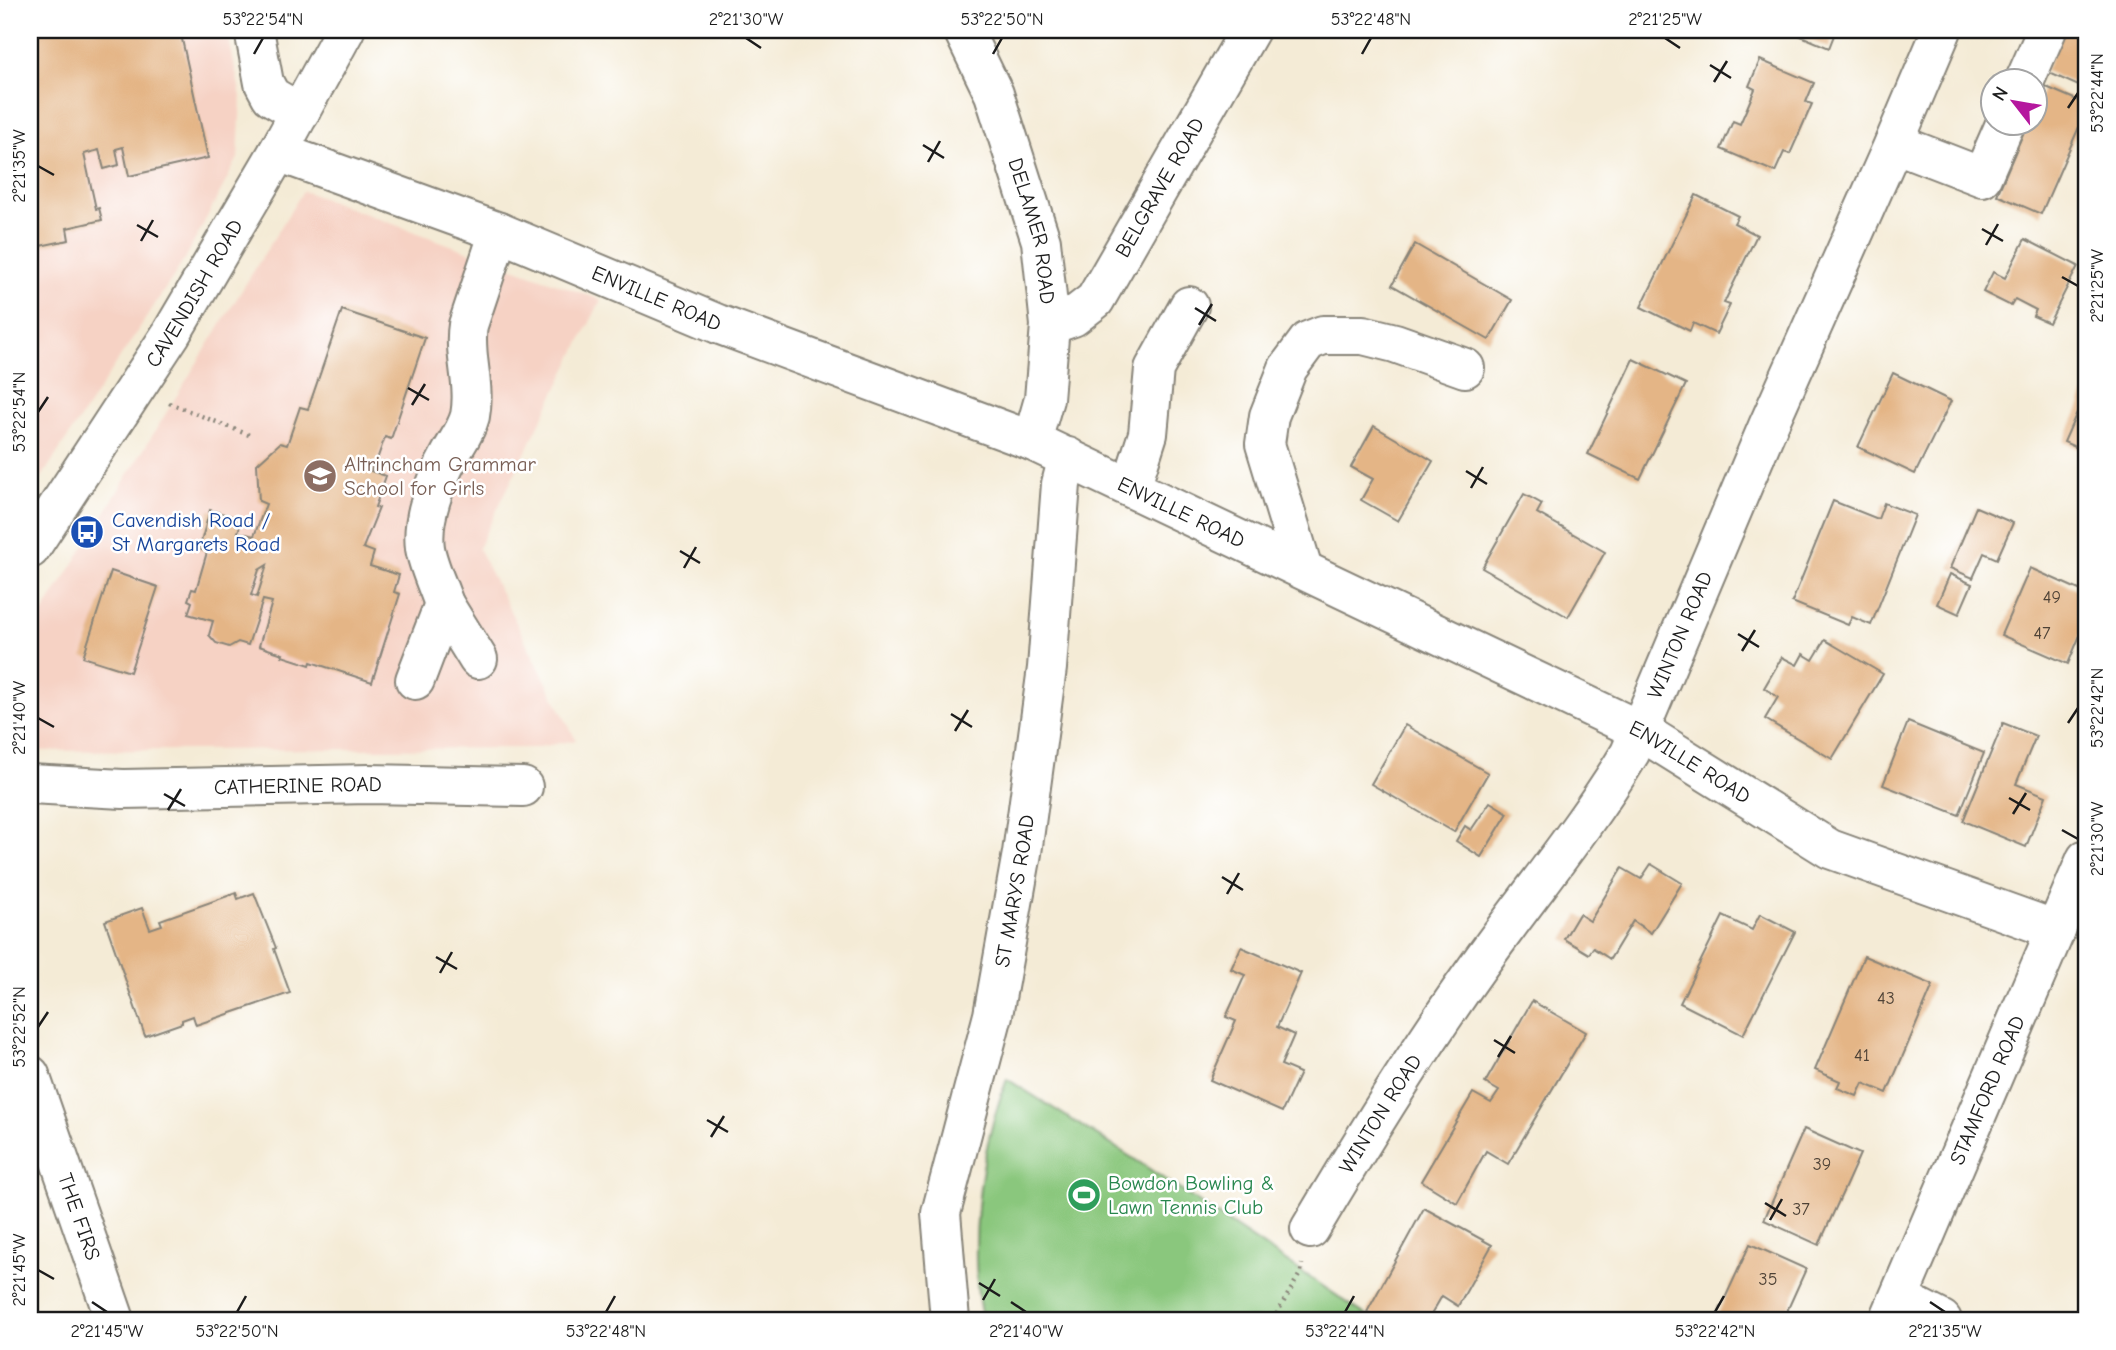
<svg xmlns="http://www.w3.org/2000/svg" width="2116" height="1350" viewBox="0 0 2116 1350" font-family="'Comic Neue',sans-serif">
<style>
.built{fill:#f6d2c4}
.green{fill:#8ac77d;stroke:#53724c;stroke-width:2}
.building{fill:#e4b586;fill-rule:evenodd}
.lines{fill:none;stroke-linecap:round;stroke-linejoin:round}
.minor-casing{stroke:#888479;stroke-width:42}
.path{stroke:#888479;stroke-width:4.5;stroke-dasharray:2 5;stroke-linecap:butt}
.minor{stroke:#fff;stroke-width:38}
.ticks{fill:none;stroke:#1c1c1c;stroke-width:2.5}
.labels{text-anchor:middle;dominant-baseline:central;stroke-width:5;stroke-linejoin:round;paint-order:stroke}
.number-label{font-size:18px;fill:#4e4236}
.street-label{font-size:21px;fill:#1c1c1c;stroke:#fff}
.education-label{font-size:21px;fill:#785e54;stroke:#fff;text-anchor:start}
.transit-label{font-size:21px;fill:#164399;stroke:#fff;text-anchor:start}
.leisure-label{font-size:21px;fill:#27864d;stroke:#fff;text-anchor:start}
.neatline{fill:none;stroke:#1c1c1c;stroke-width:2.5}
.ticks-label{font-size:18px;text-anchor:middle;fill:#1c1c1c}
</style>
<rect width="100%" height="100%" fill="#fff"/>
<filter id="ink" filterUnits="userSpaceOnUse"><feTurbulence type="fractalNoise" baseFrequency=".0143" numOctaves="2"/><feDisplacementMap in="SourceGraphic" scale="14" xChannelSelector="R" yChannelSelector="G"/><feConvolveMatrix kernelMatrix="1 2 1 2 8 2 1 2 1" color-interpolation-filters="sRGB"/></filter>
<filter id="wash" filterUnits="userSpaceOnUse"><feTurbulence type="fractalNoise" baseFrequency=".00686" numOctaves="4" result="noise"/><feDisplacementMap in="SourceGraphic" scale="28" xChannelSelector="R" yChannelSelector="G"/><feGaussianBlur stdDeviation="1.57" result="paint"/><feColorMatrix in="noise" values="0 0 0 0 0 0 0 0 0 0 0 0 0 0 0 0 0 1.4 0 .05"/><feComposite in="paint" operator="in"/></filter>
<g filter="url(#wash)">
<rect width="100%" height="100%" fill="#f4ebd6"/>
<g class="built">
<polygon points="30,30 227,30 241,97 238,158 186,257 30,495"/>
<polygon points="303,191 601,300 478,548 576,740 534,748 30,751 30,634"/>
</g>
<path class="green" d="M1007,1079L1142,1164L1373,1320H983C977,1300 977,1281 976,1261C975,1198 985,1137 1007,1079Z"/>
<g id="blocks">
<g class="building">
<polygon points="30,30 180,30 208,158 129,176 123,147 116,149 119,165 104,169 99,150 84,154 96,209 99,208 102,220 67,228 69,240 30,248 30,117 34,116 30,92"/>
<polygon points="1787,30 1836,30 1829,48"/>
<polygon points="2063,30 2086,30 2086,82 2083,88 2045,71"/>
<polygon points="1760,60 1814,83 1806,102 1812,104 1790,154 1784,152 1775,172 1721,149 1733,121 1740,124 1747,108 1755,89 1749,86"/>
<polygon points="2044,86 2086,104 2086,111 2041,214 1997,195 2028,122 2036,122 2036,107"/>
<polygon points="1696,195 1738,216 1734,223 1757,235 1724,303 1730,305 1716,334 1693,323 1690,331 1641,307"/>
<polygon points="2025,239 2078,266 2049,323 2033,316 2036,310 2015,299 2011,306 1983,292 1993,272 2005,278"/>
<polygon points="1415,244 1512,300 1489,340 1392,285"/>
<path d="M342,310L425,338L391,439L385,437L375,465L373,464L371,471L386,476L375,507L379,508L363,548L374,552L370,566L399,575L394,592L400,594L372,682L311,662L310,665L282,656L283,654L259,646L272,602L263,600L248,645L238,642L229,647L216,643L209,635L213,621L188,614L192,602L188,600L192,589L196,590L207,552L199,549L210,510L242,519L238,532L254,536L266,504L259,501L257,464L280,443L287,445L300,407L308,409ZM267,565L257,597L251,595L259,570Z"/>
<polygon points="1633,359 1686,384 1640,479 1588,454"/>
<polygon points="1893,373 1951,401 1915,474 1858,447"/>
<polygon points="2086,392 2086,452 2064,442"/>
<polygon points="1374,426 1433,461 1398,521 1361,500 1373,479 1351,467"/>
<polygon points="1524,494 1542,504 1537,513 1605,552 1568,617 1482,568"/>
<polygon points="1833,501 1878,519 1884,503 1915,515 1871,625 1852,617 1848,625 1792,602"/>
<polygon points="1976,507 2013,523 1997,559 1984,553 1973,578 1950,568"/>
<polygon points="2030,568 2086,593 2086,621 2068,664 2001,635"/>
<polygon points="111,571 158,587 130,672 83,657"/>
<polygon points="1950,574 1972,584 1959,614 1937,604"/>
<polygon points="1825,640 1883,674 1832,759 1765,719 1778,697 1764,688 1782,657 1797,665 1803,654 1813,660"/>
<polygon points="1908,722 1984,753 1959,815 1883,785"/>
<polygon points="2003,723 2036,736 2016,784 2046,796 2026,847 1963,821"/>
<polygon points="1405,725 1488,773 1454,832 1371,784"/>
<polygon points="1490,802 1508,813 1481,857 1456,841 1465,826 1471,830"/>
<polygon points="1651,864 1682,883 1651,933 1633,921 1610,959 1593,948 1589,954 1564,939 1579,914 1590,921 1622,868 1641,879"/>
<polygon points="236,893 238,899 254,893 276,948 274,949 290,993 196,1025 193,1016 182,1020 182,1023 145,1036 105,921 142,908 150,929 162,925 160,920"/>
<polygon points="1760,914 1795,932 1743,1035 1680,1003 1723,916 1752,930"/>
<polygon points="1241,947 1301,973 1277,1027 1294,1035 1281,1065 1300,1073 1282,1112 1210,1080 1236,1021 1226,1017 1245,975 1231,969"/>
<polygon points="1864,956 1933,985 1887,1093 1863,1083 1857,1096 1837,1088 1840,1081 1815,1070"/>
<polygon points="1532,1001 1586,1032 1508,1164 1486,1151 1457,1203 1421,1181 1473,1093 1491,1103 1499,1091 1485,1083"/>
<polygon points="1804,1129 1860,1154 1819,1245 1764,1220"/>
<polygon points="1424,1208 1492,1245 1458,1306 1442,1296 1428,1320 1382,1320 1367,1312"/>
<polygon points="1750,1244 1806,1269 1783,1320 1715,1320"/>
</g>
</g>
</g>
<g filter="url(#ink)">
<use href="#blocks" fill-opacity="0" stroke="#888479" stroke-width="2"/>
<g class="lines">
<g class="minor-casing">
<g id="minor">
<polyline points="254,30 264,83 271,96 300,113"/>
<path id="s1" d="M963,30L994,94L1041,241L1050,325L1044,399L1032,441"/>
<polyline points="2025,80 2047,30"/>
<polyline points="1894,143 1982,177 2006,122"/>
<path id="s2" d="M278,152L499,232L718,324L1032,441L1639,730L1830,849L2056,930"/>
<path id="s3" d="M1050,325L1073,317L1095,300L1250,30"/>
<polyline points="1131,487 1148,434 1154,369 1189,306"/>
<path id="s4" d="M30,549L171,334L278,152L345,30"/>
<polyline points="1303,569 1265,444 1269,416 1288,368 1308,341 1323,335 1363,335 1395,343 1465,368"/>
<path d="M444,604C438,586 428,566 425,548C421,518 436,480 450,455C457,442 466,431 470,416C476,384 463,354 468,325L499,232"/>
<polyline points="415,680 444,604 478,659"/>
<path id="s5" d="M30,784L123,789L369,784L523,787"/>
<path id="s6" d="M30,1075L115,1320"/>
<path id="s7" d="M1310,1229C1362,1141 1416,1053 1476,969C1527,897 1584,829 1630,753L1768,426L1894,143L1942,30"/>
<polyline points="1899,1298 1942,1320"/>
<path id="s8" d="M950,1320L941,1213L993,1015L1022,853L1047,668L1061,484L1068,457"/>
<path id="s9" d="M1889,1320L2086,859"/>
</g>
</g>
<g class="path">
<polyline points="169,403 249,435"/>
<polyline points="1273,1320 1301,1272 1302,1264"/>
</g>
<use href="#minor" class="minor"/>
</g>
</g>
<path class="ticks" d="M746,38L761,48M1665,38L1680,48M254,54L263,38M993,54L1002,38M1362,54L1371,38M1710,65L1731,78M1714,82L1727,61M2068,108L2078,93M923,145L944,158M928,162L940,141M38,166L54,175M137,225L158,237M1982,229L2003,241M141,241L153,220M1986,245L1998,224M2062,277L2078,286M1195,308L1216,321M1199,325L1212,304M408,388L429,400M412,405L425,384M38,412L48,397M1466,471L1487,484M1471,488L1483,467M680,551L700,563M684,568L696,547M1738,634L1759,647M1742,651L1755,630M951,714L972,727M38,718L54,727M2068,723L2078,708M955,731L968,710M164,794L185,806M2009,798L2030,810M168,810L181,789M2013,814L2026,793M2062,830L2078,839M1222,877L1243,890M1227,894L1239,873M436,957L457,969M440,973L452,952M38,1027L48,1012M1494,1040L1515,1053M1498,1057L1511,1036M707,1120L728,1132M711,1137L724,1116M1765,1203L1786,1216M1770,1220L1782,1199M38,1270L54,1279M979,1283L1000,1296M983,1300L995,1279M92,1302L107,1312M1011,1302L1026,1312M1930,1302L1945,1312M237,1312L246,1296M606,1312L615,1296M1345,1312L1354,1296M1715,1312L1724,1296"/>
<defs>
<g id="school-disc" transform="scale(1.75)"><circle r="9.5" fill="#8d6e63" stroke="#fff"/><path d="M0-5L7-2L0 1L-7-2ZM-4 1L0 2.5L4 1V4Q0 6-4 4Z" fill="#fff"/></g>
<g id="bus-disc" transform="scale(1.75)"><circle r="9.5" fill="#1a4fb4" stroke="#fff"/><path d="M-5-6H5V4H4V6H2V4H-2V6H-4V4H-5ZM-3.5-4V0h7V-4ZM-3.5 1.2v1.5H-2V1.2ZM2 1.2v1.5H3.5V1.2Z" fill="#fff"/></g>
<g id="stadium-disc" transform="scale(1.75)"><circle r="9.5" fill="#2e9e5b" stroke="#fff"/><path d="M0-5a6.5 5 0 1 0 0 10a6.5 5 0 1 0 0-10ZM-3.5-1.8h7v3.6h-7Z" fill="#fff"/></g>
</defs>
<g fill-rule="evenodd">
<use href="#school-disc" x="320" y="476"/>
<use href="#bus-disc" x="87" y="532"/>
<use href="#stadium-disc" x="1084" y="1195"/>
</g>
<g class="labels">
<g class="number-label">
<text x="2052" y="597">49</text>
<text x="2042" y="633">47</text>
<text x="1886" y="998">43</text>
<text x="1862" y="1055">41</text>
<text x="1822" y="1164">39</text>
<text x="1801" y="1209">37</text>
<text x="1768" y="1279">35</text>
</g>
<g class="street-label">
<text stroke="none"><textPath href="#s3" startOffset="182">BELGRAVE ROAD</textPath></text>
<text stroke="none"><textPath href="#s1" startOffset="214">DELAMER ROAD</textPath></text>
<text stroke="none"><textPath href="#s4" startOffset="304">CAVENDISH ROAD</textPath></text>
<text stroke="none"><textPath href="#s2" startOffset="406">ENVILLE ROAD</textPath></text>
<text stroke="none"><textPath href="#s2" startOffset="973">ENVILLE ROAD</textPath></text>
<text stroke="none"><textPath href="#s7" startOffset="702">WINTON ROAD</textPath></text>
<text stroke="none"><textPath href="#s2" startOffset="1540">ENVILLE ROAD</textPath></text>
<text stroke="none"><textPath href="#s5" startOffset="268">CATHERINE ROAD</textPath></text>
<text stroke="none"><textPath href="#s8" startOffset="438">ST MARYS ROAD</textPath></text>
<text stroke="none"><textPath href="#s9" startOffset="250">STAMFORD ROAD</textPath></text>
<text stroke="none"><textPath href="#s7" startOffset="135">WINTON ROAD</textPath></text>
<text stroke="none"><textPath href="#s6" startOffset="150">THE FIRS</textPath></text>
</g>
<g class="education-label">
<text x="344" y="464">Altrincham Grammar<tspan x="344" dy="24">School for Girls</tspan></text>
</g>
<g class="transit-label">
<text x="112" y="520">Cavendish Road /<tspan x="112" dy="24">St Margarets Road</tspan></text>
</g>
<g class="leisure-label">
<text x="1108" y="1183">Bowdon Bowling &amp;<tspan x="1108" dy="24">Lawn Tennis Club</tspan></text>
</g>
</g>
<rect width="2116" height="1350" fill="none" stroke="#fff" stroke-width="77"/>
<g transform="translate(2014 102) rotate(301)"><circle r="33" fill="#ffffff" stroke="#a4a4a4" stroke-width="2"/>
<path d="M0-5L12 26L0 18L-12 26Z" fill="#b5179e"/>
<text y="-10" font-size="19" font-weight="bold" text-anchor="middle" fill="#1c1c1c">N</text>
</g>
<rect x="38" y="38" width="2040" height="1274" class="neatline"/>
<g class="ticks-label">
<text x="263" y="25">53°22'54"N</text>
<text x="746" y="25">2°21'30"W</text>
<text x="1002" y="25">53°22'50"N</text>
<text x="1371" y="25">53°22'48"N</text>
<text x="1665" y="25">2°21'25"W</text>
<text transform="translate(2097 93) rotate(-90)" y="6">53°22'44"N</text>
<text transform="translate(19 166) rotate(-90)" y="6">2°21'35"W</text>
<text transform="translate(2097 286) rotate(-90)" y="6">2°21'25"W</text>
<text transform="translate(19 412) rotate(-90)" y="6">53°22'54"N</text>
<text transform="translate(2097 708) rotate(-90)" y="6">53°22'42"N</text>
<text transform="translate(19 718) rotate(-90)" y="6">2°21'40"W</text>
<text transform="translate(2097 839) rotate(-90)" y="6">2°21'30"W</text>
<text transform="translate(19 1027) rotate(-90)" y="6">53°22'52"N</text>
<text transform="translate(19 1270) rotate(-90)" y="6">2°21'45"W</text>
<text x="107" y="1337">2°21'45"W</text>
<text x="237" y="1337">53°22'50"N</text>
<text x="606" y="1337">53°22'48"N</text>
<text x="1026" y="1337">2°21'40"W</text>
<text x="1345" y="1337">53°22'44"N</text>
<text x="1715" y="1337">53°22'42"N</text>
<text x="1945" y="1337">2°21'35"W</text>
</g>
</svg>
